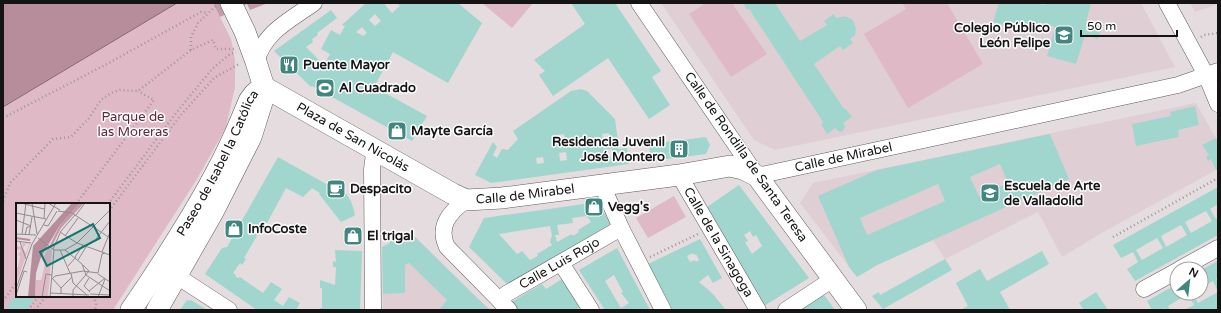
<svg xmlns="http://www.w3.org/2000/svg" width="1221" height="313" viewBox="0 0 1221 313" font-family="'Varela Round',sans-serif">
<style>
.built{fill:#dfcfd4}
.green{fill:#e0b9c7;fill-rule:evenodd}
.forest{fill:#c59aa9}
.water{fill:#b78d9c;stroke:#866873}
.building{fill:#a1d6ce;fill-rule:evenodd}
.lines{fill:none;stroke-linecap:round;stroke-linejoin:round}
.minor-casing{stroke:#615a5c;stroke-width:17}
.major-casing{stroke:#615a5c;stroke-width:22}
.path{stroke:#9d9799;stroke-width:2.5;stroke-dasharray:1 3;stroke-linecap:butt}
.minor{stroke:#fff;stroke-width:16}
.major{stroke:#fff;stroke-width:21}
.labels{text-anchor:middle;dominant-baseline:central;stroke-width:3;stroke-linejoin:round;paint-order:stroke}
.poi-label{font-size:13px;font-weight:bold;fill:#151314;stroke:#fff;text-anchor:start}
.park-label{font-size:13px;fill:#5f273f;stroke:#fff}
.street-label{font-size:13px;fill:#151314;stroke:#fff}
.inset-river{fill:none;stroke:#b78d9c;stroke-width:2}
.inset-road{fill:none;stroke:#918c8e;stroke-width:1}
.view{fill:#0f766e;fill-opacity:0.15;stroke:#0f766e;stroke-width:2}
.inset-edge{fill:none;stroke:#151314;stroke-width:2}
</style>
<rect width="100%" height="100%" fill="#e4dcdf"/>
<g class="built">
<polygon points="661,3 1141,3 1175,67 775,150 754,140"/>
<polygon points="1190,3 1218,3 1218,4 1195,12"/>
<polygon points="1196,103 1218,142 1218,169 1105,231 1062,257 1038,212 945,259 933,240 877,265 857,277 800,203 813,183"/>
<polygon points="412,234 489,309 487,310 383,310 382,247 390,244 389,242 403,236 404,237"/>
</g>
<g class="green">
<path d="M177,3H213L231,39L235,60V87L226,127L197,179L113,310H3V107ZM17,204H109V296H17Z"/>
<polygon points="482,3 533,3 512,28"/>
<polygon points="702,3 732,3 767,54 731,77 689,14 703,5"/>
<polygon points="902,3 947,3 983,64 908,108 864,34 906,9"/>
<polygon points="674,196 686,217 648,238 636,218"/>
</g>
<polygon class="forest" points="213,3 268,3 250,10 247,4 220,17"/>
<polygon class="water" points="3,3 177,3 3,107"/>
<g class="building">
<path d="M366,3H387L385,5L392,13L400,6L397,3H458L482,23L448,83L393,52L374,87L427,116L412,141L312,86L311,87L274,51L331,10L337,18L317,33L318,35L312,39L313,42L306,47L324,65L330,54L321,49L331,30L340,35L345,26L342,25ZM375,14L381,21L375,26L369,20ZM362,27L367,33L363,36L356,32Z"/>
<polygon points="571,3 615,3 661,71 652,77 670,105 649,119 608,58 553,96 539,75 545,71 534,60 585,24"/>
<polygon points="743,3 775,3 800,41 827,25 824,21 834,14 836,18 845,16 853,20 856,29 855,35 850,39 853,43 843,50 840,46 814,64 844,109 845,108 852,117 843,123 845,127 843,131 840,132 835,128 827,134 821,124 823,122 749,9 747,10"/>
<polygon points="999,3 1036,3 1044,5 1045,3 1091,3 1086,22 1102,27 1098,39 1085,35 1076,64 1047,56 1055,27 1039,22 1036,34 993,22"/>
<path d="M581,89L587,91L615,119L619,149L627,148L629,164L491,183L475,175L493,142L497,147L493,155L497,158L502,149L508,150L518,139L513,131L571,91ZM609,133L610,141L603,142L602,134ZM564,134L565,143L558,144L557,135ZM587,136L589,144L581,145L579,138ZM612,149L613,156L605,158L604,150ZM566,152L567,160L560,161L559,153ZM590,152L591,160L583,161L582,153ZM543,157L544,163L537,164L536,158Z"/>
<polygon points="1195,106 1199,125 1178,130 1179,137 1136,146 1132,124 1171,116 1170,112"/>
<path d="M1050,134L1069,179L877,265L857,277L849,267L818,196L877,170ZM1000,164L1008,183L979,196L970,177ZM938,184L945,201L867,235L860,218Z"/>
<polygon points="706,137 710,145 706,154 651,161 649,144"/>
<polygon points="1216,138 1218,142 1218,169 1216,170 1211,159 1208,161 1206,157 1209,155 1202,145"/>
<polygon points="278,157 328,185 332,183 339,190 342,188 351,201 355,214 354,216 341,222 319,194 320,193 312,188 303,197 286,188 267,223 265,222 244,258 246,259 242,265 240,263 233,273 236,275 235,276 238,278 240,277 263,293 271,282 282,289 274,300 283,306 289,297 300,303 296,310 257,310 205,274 222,248 227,247"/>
<path d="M739,185L809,278L764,306L707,207ZM750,231L753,237L756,235L762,246L752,254L745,242L748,241L744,235Z"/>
<path d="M1218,187V204L1210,209L1216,219L1218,218V235L1135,281L1127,269L1138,262L1133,252L1121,258L1113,245ZM1206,211L1212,221L1191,233L1185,222ZM1181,225L1187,235L1166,247L1161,236ZM1157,238L1163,248L1142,260L1136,250Z"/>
<path d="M598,202L611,225L508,285L469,247L484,218ZM587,216L591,222L578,230L579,232L573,236L572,234L557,242L555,235H559L557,225L573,223L572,218ZM550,226L552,235L550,242L552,245L537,254L538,256L530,260L522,251L517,254L499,234Z"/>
<polygon points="412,234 478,299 489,309 487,310 439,310 447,300 409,263 405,265 405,293 383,294 382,247 390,243 389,242 403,236 404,237"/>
<path d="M700,239L722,278L713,283L708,275L699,282L712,293L726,310H672L648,264ZM693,253L694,255L696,254L699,260L696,262L695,260L690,262L687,256Z"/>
<path d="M617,248L635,282L650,310H605L579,270ZM614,275L623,292L621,293L629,303L621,308L605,281Z"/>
<polygon points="335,250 362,251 360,310 320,310 320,308 322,308 322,288 320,288 320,280 335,285 336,267 333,267 333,261 336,262"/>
<polygon points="1042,251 1049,264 1000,292 1010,310 960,310 968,306 956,283 980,269 987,281"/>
<polygon points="945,259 952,270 883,309 872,296 879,292 880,295"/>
<polygon points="1218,261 1218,278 1216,279 1218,282 1218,291 1213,281 1201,288 1201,270"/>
<polygon points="562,279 580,307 576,310 516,310 512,307 513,301 542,284 546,289"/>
<polygon points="1177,284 1177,293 1192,293 1198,303 1218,292 1218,309 1216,310 1184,310 1194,305 1188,294 1168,306 1170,310 1166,310 1164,308 1160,310 1152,310 1147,301"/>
<polygon points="17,292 17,296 36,296 26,310 11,310 7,307"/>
<polygon points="1096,292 1108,310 1084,310 1079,303"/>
<polygon points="824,295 835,310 801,310 803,308"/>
<polygon points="187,300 190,301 191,300 207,310 180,310"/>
</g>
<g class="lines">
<g class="minor-casing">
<g id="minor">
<path id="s1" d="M639,3L757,176L1178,85L1218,71"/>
<polyline points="1167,3 1206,75 1218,104"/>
<path d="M256,62C264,32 290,20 314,3"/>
<polyline points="373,149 374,154 372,169 373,310"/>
<path id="s2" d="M679,175L758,310"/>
<polyline points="602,185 621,228 663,310"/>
<path d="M466,200C450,212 437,226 447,247L509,310"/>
<polyline points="561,263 591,310"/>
<polyline points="1180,269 1218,248"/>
<polyline points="179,274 183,280 229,310"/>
<polyline points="1144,289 1177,271"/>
<path id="s3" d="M501,302L506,294L621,228"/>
<polyline points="786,310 833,279"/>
</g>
</g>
<g class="major-casing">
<g id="major">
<path id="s4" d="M264,87L453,194L466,200L502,198L679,175L730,166L743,169L757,176L856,310"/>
<path id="s5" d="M131,310C165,260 201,205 227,151C235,135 242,118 249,101L254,94L260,89"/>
<polyline points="157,310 213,212 251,137 263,99 264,87 256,62 245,32 231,3"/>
</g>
</g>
<g class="path">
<polyline points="1201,37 1204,35 1218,33"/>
<polyline points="191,50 191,37 198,23 216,6"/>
<polyline points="3,118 105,65 201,12 208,13"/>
<polyline points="3,201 10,183 53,139 71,137 89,118 101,100 111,93 120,90 138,91 191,50 213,40 216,49 235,49"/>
<polyline points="76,204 154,100 138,91"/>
<polyline points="108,204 176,113 212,69 230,54 236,52"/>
<polyline points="109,211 180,116 214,78 239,64"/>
<polyline points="1113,237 1218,178"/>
<polyline points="650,257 698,234"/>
<polyline points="94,296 96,304 95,310"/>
<polyline points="3,301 17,282"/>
<polyline points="28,310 39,296"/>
<polyline points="35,310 46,296"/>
</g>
<use href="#minor" class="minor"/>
<use href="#major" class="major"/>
</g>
<defs>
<g id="school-square" transform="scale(1)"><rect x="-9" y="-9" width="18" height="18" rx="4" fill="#41877f" stroke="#fff"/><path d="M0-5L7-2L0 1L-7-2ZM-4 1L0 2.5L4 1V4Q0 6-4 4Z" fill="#fff"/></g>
<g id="restaurant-square" transform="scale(1)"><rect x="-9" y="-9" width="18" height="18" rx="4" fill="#41877f" stroke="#fff"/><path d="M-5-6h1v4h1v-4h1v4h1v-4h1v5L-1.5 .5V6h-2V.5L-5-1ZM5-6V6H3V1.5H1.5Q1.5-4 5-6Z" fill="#fff"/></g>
<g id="stadium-square" transform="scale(1)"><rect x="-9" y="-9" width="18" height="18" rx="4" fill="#41877f" stroke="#fff"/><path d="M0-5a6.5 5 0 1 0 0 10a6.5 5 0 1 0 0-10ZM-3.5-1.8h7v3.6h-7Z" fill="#fff"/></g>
<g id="shop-square" transform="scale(1)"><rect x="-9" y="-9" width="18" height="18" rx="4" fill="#41877f" stroke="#fff"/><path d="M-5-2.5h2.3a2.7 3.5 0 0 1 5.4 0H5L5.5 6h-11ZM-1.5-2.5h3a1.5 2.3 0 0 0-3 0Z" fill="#fff"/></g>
<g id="building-square" transform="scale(1)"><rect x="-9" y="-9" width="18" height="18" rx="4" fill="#41877f" stroke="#fff"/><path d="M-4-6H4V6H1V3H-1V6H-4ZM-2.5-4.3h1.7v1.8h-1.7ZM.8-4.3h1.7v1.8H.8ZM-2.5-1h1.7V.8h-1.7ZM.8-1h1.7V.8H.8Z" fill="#fff"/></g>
<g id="cafe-square" transform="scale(1)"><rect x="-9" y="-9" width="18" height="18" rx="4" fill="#41877f" stroke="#fff"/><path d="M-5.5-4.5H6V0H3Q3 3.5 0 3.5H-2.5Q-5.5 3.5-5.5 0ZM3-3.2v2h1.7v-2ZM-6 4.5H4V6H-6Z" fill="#fff"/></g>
<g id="university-square" transform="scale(1)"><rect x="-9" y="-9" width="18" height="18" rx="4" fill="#41877f" stroke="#fff"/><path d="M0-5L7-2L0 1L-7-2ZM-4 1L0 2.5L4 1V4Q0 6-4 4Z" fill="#fff"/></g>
</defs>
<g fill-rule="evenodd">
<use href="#school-square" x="1064" y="35"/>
<use href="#restaurant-square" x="289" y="65"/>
<use href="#stadium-square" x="325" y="88"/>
<use href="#shop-square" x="397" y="131"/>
<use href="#building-square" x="679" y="149"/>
<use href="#cafe-square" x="336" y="189"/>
<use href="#university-square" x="990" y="193"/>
<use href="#shop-square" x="594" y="207"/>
<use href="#shop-square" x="234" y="229"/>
<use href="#shop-square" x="353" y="236"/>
</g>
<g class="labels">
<g class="poi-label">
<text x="1050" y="28" text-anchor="end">Colegio Público<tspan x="1050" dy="15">León Felipe</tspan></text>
<text x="303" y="65">Puente Mayor</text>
<text x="339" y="88">Al Cuadrado</text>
<text x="411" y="131">Mayte García</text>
<text x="665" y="142" text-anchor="end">Residencia Juvenil<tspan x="665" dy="15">José Montero</tspan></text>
<text x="1004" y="186">Escuela de Arte<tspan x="1004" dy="15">de Valladolid</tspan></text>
<text x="350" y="189">Despacito</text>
<text x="608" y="207">Vegg's</text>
<text x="248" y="229">InfoCoste</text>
<text x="367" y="236">El trigal</text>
</g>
<g class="park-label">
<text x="133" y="117">Parque de<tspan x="133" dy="15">las Moreras</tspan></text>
</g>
<g class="street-label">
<text stroke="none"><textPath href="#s4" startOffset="102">Plaza de San Nicolás</textPath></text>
<text transform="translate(746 157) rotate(55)">Calle de Rondilla de Santa Teresa</text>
<text stroke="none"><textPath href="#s1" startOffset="298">Calle de Mirabel</textPath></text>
<text stroke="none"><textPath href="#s5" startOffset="171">Paseo de Isabel la Católica</textPath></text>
<text stroke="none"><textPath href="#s4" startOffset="291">Calle de Mirabel</textPath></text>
<text stroke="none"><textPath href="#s2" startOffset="78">Calle de la Sinagoga</textPath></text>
<text stroke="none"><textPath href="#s3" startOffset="71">Calle Luis Rojo</textPath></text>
</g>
</g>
<g transform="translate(16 203)">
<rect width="94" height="94" fill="#e4dcdf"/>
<path d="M6,40L14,41L0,82V64H2L4,53L2,52L5,47L0,46V43L6,44L10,50L13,41H10L7,45ZM33,44L36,48L32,94H19L20,77H25L28,65L29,59L26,56Z" fill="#e0b9c7"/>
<path d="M64,0H68L45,25L36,43L33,44L44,22Z" fill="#c59aa9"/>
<path d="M56,0H64L44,22L25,54L20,70L19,94H12L17,43Z" fill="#b78d9c"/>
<path class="inset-river" d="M0,35L14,37"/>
<path class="inset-road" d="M5,0L28,6M16,0L21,31M32,0L44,7M42,8L56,10L94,35M0,10L30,16M60,12L69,0M28,16L29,0M0,17L15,23M28,22L32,23L41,8M44,29L61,40L94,7M0,31L20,32M6,31L10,0M9,32L11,24H15M13,32L16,14M49,33L62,15M22,35L38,47H49L61,40L94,52M80,36L94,18M0,38L15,40M4,39L10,56M37,46L45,28L59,12M44,47L54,70M49,47L66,61L70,72L94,88M86,49L94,29M59,54L67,42M62,57L70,44M52,63L60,54M55,70L57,80L71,92M82,71L94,79M36,75L45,85V90M73,75L68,83L74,89M36,76L39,73L67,68L82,70L86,51L89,50M45,85L56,74M0,86L16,41L40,0M73,88L89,75M34,90L73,92M74,91L94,92M0,92L8,68L11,69M26,94L30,71L36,72M34,94L38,47M57,94V87L73,68L67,62M82,94L89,76"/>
<path class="view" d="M77,21L84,35L31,63L24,49Z"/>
<rect width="94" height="94" class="inset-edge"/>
</g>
<rect width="1221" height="313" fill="none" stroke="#151314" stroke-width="8"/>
<g transform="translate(1189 281) rotate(28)"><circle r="19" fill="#ffffff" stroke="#a1a1a1"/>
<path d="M0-3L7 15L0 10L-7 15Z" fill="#41877f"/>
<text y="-6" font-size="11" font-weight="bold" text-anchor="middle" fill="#151314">N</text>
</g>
<path d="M1081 30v6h96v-6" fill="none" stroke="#151314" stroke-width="2"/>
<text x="1087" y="30" font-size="12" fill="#151314" stroke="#ffffff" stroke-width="3" paint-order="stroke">50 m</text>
</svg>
